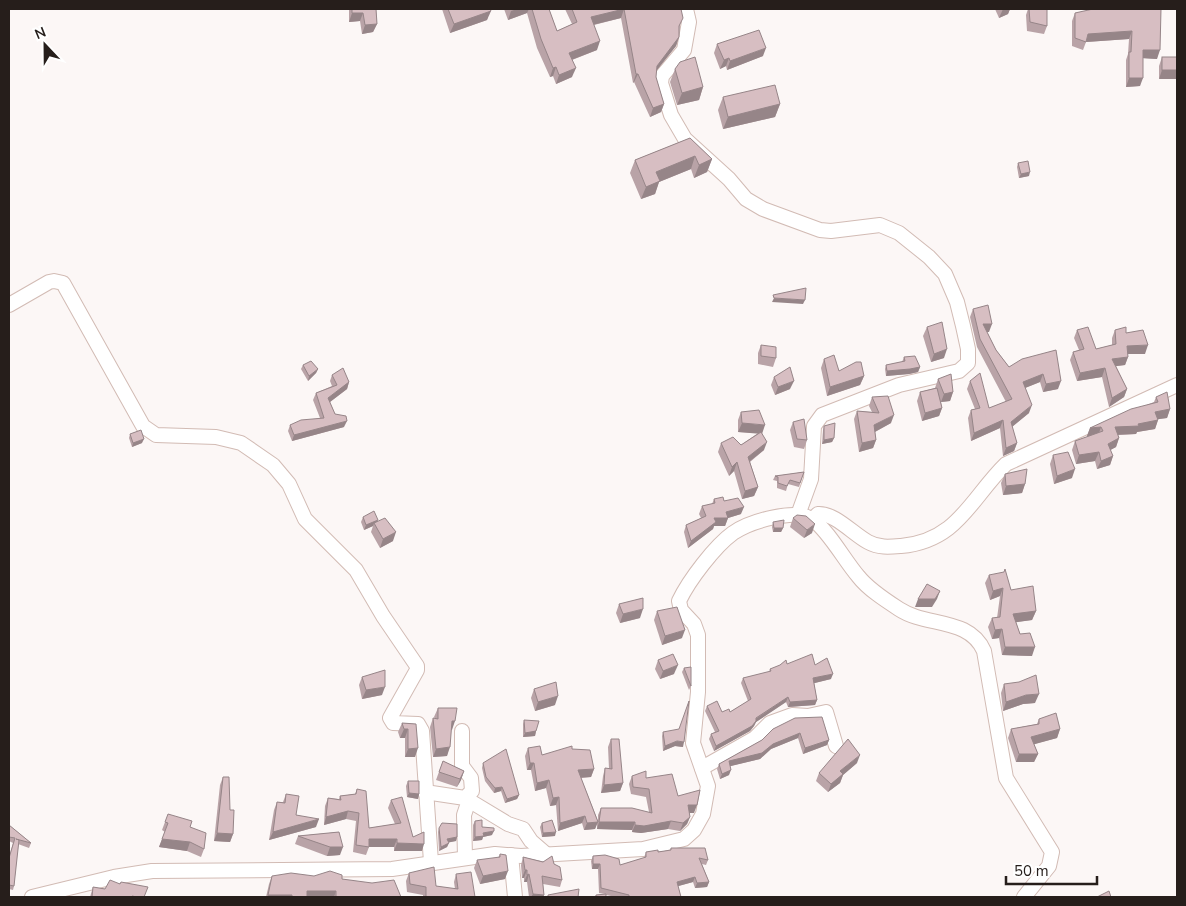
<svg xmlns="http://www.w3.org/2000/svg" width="1186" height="906" viewBox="0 0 1186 906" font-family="'Nunito Sans',sans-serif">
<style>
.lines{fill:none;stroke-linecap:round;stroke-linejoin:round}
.minor-casing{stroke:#d2bbb4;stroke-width:16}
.minor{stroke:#fff;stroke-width:14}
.wall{fill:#b9a3a7}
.shaded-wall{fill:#968588}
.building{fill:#d7bec2;stroke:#968588}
</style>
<rect width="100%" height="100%" fill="#fcf7f6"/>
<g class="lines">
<g class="minor-casing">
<g id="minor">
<polyline points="686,9 689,22 684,50 662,76 661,83 671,115 685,139 729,179 746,199 763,209 820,230 831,231 880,225 899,233 929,257 945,274 957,302 963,326 968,349 968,363 959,371 899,385 822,415 814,426 811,479 798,515"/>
<polyline points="9,305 49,282 54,281 63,283 143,426 156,435 216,437 241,443 273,465 289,484 305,519 356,570 383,616 417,666 417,670 390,718 393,723 418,724 422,731 431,862"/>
<path d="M813,519L818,514C835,513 853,534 868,542C879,548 889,547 901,546C958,541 971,498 1006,464L1177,385"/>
<polyline points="702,768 755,738 770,723 792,715 808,716 826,712 836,746"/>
<polyline points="425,792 465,798 472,791 471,778 462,766 462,731"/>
<polyline points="465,798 508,824 523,829 531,841 546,854"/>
<polyline points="511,855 515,897"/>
<polyline points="465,857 464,815 469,800"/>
<path d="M32,897L114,877L152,871L392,869L495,854L521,856L643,849L684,839L694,830L703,814L708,786L693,743L698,692V635L694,624L681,610L679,601C689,580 715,546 733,533C749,522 796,507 813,520C828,530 845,561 858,576C868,589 885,600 899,609C926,627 969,617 984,651L1006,778L1052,852L1049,866L1024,897"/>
</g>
</g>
<use href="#minor" class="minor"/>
</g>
<g class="wall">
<polygon points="349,9 376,9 377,24 373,32 362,34 360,21 349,22"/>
<polygon points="442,9 490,9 487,20 450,33"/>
<polygon points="504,9 549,9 557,31 572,24 565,9 681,9 679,37 676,46 656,71 656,77 664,104 661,112 650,117 634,82 633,83 621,18 594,25 597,50 572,60 572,77 556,84 553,76 550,77 537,48 527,13 508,20"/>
<polygon points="995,9 1010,9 1008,14 999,18"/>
<polygon points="1028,9 1047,9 1047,26 1044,34 1027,31 1026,15"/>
<polygon points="1161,9 1157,59 1143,58 1140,86 1126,87 1126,60 1128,54 1129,39 1086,42 1083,50 1072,46 1072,21 1075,13"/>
<polygon points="717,44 763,56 727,70 726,66 720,69 714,53"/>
<polygon points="1162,57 1177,57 1159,79 1159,66"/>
<polygon points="675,69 703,87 699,100 677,105 670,82"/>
<polygon points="723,97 780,104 775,117 723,129 718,110"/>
<polygon points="690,138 712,159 707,172 694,178 691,169 659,182 655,194 641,199 630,173 635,160"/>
<polygon points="1018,163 1029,176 1019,178 1017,167"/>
<polygon points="973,309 989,332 987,332 996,350 1009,367 1056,350 1058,389 1043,392 1040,382 1025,388 1029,413 1012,427 1017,443 1014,451 1003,456 1000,428 971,441 968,418 971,410 975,409 967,389 970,381 989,408 1006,402 977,347 970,317"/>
<polygon points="927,327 944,358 931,362 923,336"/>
<polygon points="1077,330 1096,349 1112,345 1112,338 1115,330 1126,333 1145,354 1128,354 1128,357 1125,365 1116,366 1127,389 1124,397 1109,407 1102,377 1077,381 1070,360 1073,352 1079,350 1074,338"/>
<polygon points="761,345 776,358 773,367 758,364 758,353"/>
<polygon points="904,357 920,367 918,372 909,374 886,376 885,369 886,365 902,362"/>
<polygon points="824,359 839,371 864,376 860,385 827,396 821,368"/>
<polygon points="303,365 318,369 316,373 308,381 301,369"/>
<polygon points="332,375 349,382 347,389 330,402 335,414 344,427 292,441 288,431 290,425 320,418 313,400 316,393 332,386 330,381"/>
<polygon points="774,377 790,389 775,395 771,385"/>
<polygon points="938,379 953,392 950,401 941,402 942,408 939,416 922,421 917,401 920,392 935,388"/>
<polygon points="872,397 891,423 875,432 876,440 873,448 859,452 854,419 857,411 872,412 869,406"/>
<polygon points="1156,397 1170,409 1167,418 1158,419 1158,420 1155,429 1137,432 1136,434 1118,435 1119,438 1116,447 1110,450 1113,456 1110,465 1097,469 1095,461 1076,464 1072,450 1075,441 1089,436 1087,436 1090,428 1154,402"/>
<polygon points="741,412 762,434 764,450 750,462 758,487 754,496 742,499 734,471 729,476 718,452 721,443 741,445 758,433 738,432 738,420"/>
<polygon points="793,422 807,440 804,449 794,447 790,430"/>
<polygon points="824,426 834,438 832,442 822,444 823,430"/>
<polygon points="130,434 142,443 132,447 129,438"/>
<polygon points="1053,455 1072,478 1054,484 1050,464"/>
<polygon points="804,472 799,487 788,484 786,491 777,488 777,481 773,480 775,476"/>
<polygon points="1005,474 1025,484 1022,493 1003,495 1001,483"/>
<polygon points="714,499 724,501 741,514 728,518 725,526 714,526 713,529 688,548 684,532 686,525 701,518 699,514 702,506 712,504"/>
<polygon points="363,517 377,522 393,541 380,548 371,532 373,526 364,530 361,522"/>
<polygon points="793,518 812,533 804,538 790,527"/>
<polygon points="773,522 783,528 781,532 773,532 772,527"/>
<polygon points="989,575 1011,590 1036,611 1032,620 1016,622 1020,634 1032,656 1002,655 999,638 992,639 988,627 992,618 997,618 1000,596 990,600 985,583"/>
<polygon points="619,604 640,618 620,623 616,613"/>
<polygon points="657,611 682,638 662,645 654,620"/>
<polygon points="658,660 674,674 660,679 655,669"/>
<polygon points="787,664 815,665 831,679 814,683 817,700 815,705 788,707 786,702 756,722 754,726 750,731 714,751 709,739 711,734 715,732 705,711 707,706 722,712 730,712 748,701 741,683 743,678 769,672 770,669"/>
<polygon points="684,668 691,686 689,690 682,672"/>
<polygon points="362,677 382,695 362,699 359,685"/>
<polygon points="1004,684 1035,703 1023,704 1003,711 1001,693"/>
<polygon points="534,689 555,705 535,711 531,698"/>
<polygon points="438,708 452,730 451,730 447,756 433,757 430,727 433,718 435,719 434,717"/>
<polygon points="795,718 829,740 827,745 803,754 798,738 771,749 760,759 730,766 729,775 720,779 717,769 719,764 762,740"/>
<polygon points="1039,719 1060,729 1057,738 1034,744 1038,754 1034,762 1016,762 1008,738 1011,729 1037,724"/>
<polygon points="524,720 536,731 535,736 523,737 523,724"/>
<polygon points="402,723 416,724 415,757 405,757 405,738 400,738 398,732"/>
<polygon points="663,732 683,747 675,746 663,751 662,736"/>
<polygon points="611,739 623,783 620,791 601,793 603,776 605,768 609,769 608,747"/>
<polygon points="528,748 542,755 572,749 594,769 591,777 581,778 598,821 598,815 601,808 649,812 646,797 631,794 629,784 632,776 646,778 678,796 694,813 689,813 690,817 687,824 680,831 668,829 641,833 632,832 632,830 597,829 597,823 595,829 584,830 582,823 558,831 556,805 550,806 546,788 535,791 531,770 527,770 525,756"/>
<polygon points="443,761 464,771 461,780 457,787 436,780"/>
<polygon points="483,763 519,795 517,799 505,803 501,791 494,793 485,781 482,768"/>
<polygon points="857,763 843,775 840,783 828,792 816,781 819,773"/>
<polygon points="223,777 230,810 233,834 230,842 214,841 220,785"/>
<polygon points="408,781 419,794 418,799 407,797 406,786"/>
<polygon points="357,789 369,828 395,824 388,808 391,800 422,851 394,851 394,847 369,847 366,855 353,852 356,821 346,819 324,825 325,806 328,798 339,799 340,796 355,794"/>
<polygon points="286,794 296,815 316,827 269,840 274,810 277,802 283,802"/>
<polygon points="475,821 482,827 492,835 483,837 482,840 473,841 473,825"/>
<polygon points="165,822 190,827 204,849 201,857 187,851 159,847 165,832 162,830"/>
<polygon points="542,823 555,836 542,837 540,827"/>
<polygon points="9,825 31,843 29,848 18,844 14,886 13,890 9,889 9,857 13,843 9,841"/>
<polygon points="439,828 457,837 456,841 449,842 447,847 439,851 438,832"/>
<polygon points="339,832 340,855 327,856 295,844 298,836"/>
<polygon points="671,848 708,860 706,865 702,864 709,882 707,887 695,888 693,882 678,886 681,897 616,897 606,895 606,897 595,897 596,895 605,894 599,893 598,869 592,869 591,861 593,856 620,865 644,858 646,852 670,851"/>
<polygon points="500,854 505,879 480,884 474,868 477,860 498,858"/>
<polygon points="523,857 554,864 562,880 560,887 543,884 544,895 543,897 529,897 527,882 524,882 524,878 522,878 521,865"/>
<polygon points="409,873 436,886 455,889 454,882 456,874 475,897 423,897 423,895 407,892 406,881"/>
<polygon points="272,876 314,876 342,879 401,897 266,897 269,884"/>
<polygon points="93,887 105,889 144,897 90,897"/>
</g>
<g class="shaded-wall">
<polygon points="517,9 529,9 527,13 508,20 511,11"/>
<polygon points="624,9 621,18 588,26 591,17"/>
<polygon points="1003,9 1010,9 1008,14 999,18"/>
<polygon points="491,11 487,20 450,33 454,24"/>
<polygon points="352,13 363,13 360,21 349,22"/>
<polygon points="377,24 373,32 362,34 365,25"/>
<polygon points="1132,31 1129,39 1086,42 1088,34"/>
<polygon points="679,37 676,46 653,75 657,66"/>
<polygon points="600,41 597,50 566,62 569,53"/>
<polygon points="766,48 763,56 727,70 730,61"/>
<polygon points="1143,50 1160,50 1157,59 1140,58"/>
<polygon points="729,58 726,66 720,69 724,60"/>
<polygon points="556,67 553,76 550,77 553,68"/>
<polygon points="576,68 572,77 556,84 559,75"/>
<polygon points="1162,70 1177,70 1177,79 1159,79"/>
<polygon points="636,74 638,74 634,82 633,83"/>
<polygon points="1129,78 1143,78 1140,86 1126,87"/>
<polygon points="703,87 699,100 677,105 682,93"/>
<polygon points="664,104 661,112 650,117 653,108"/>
<polygon points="780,104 775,117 723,129 728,117"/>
<polygon points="695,156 691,169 659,182 655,194 641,199 646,187 656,172"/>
<polygon points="712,159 707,172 694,178 699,165"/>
<polygon points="1030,172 1029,176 1019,178 1021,174"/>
<polygon points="774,298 805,300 803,304 772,302"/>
<polygon points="983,324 992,324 989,332 980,332"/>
<polygon points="1148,345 1145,354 1124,354 1127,346"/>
<polygon points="947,349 944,358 931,362 934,354"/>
<polygon points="1128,357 1125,365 1109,367 1112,359"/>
<polygon points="920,367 918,372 909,374 886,376 887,371"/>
<polygon points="1105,368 1102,377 1077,381 1080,373"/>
<polygon points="318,369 316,373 308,381 309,376"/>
<polygon points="1043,374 1040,382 1020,390 1023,382"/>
<polygon points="864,376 860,385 827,396 830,387"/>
<polygon points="794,381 790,389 775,395 778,387"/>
<polygon points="1061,381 1058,389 1043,392 1046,384"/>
<polygon points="349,382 347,389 326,405 328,398"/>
<polygon points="1127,389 1124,397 1109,407 1112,398"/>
<polygon points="953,392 950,401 941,402 944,394"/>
<polygon points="1032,405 1029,413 1008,430 1011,422"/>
<polygon points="942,408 939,416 922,421 925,413"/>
<polygon points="1170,409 1167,418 1152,420 1155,412"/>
<polygon points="894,415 891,423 871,434 874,425"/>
<polygon points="1003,420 1000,428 971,441 974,433"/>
<polygon points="1158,420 1155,429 1137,432 1136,434 1112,435 1115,427"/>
<polygon points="347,421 344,427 292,441 294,435"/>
<polygon points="742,423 765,425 762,434 738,432"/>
<polygon points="1101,427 1098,436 1087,436 1090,428"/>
<polygon points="834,438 832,442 822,444 824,440"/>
<polygon points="1119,438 1116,447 1105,453 1108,444"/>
<polygon points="144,439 142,443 132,447 133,443"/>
<polygon points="876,440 873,448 859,452 862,443"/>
<polygon points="767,442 764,450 745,465 748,457"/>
<polygon points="1017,443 1014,451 1003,456 1006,448"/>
<polygon points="1099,452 1095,461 1076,464 1079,455"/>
<polygon points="1113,456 1110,465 1097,469 1101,461"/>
<polygon points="737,462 734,471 729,476 732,467"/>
<polygon points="1075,469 1072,478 1054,484 1057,476"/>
<polygon points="1025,484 1022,493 1003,495 1006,486"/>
<polygon points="758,487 754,496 742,499 745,491"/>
<polygon points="744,507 741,514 728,518 725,526 714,526 713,529 688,548 691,541 714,518 726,512"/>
<polygon points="378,520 376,524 374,523 373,526 364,530 366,525"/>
<polygon points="815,524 812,533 804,538 807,530"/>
<polygon points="774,528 783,528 781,532 773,532"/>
<polygon points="396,532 393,541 380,548 383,539"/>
<polygon points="1003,588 1000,596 990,600 993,591"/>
<polygon points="940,591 937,599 932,607 915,607 918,599"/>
<polygon points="643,609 640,618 620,623 623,614"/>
<polygon points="1036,611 1032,620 1010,623 1013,614"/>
<polygon points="1002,629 999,638 992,639 995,630"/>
<polygon points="685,630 682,638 662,645 665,636"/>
<polygon points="1005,647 1035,647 1032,656 1002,655"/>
<polygon points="678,665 674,674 660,679 663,671"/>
<polygon points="833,674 831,679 811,684 813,678"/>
<polygon points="385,687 382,695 362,699 366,690"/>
<polygon points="1039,694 1035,703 1023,704 1003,711 1006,702 1026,695"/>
<polygon points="558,696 555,705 535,711 538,702"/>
<polygon points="788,697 786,702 756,722 754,726 750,731 714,751 716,746"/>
<polygon points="817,700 815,705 788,707 790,702"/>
<polygon points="452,721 455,721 452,730 448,730"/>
<polygon points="404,729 408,729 405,738 400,738"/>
<polygon points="1060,729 1057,738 1028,746 1031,737"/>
<polygon points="536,731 535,736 523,737 525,733"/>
<polygon points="800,733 798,738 771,749 760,759 727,767 729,761"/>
<polygon points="829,740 827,745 803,754 805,748"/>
<polygon points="677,741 684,742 683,747 675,746 663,751 665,746"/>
<polygon points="450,747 447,756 433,757 436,749"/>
<polygon points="418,748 415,757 405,757 408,749"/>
<polygon points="1019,754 1038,754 1034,762 1016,762"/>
<polygon points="860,755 857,763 843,775 840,783 828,792 831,784 840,771"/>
<polygon points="530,763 534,763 531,770 527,770"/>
<polygon points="594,769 591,777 575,778 578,770"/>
<polygon points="731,770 729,775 720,779 722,774"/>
<polygon points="464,771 461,780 457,787 460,779"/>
<polygon points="549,780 546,788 535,791 537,783"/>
<polygon points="623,783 620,791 601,793 604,785"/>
<polygon points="502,787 501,791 494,793 495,788"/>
<polygon points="409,793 419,794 418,799 407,797"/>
<polygon points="519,795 517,799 505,803 507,799"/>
<polygon points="559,797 556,805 550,806 553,798"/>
<polygon points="688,805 697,805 694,813 685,813"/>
<polygon points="348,811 346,819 324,825 326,817"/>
<polygon points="585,816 582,823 558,831 560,823"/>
<polygon points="690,817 687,824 680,831 683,823"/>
<polygon points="319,819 316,827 269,840 273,832"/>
<polygon points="671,821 668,829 641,833 632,832 635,825"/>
<polygon points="598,822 595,829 584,830 587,823"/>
<polygon points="599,822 635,822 632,830 597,829"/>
<polygon points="494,831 492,835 483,837 482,840 473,841 475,837 483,833"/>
<polygon points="556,832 555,836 542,837 543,833"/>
<polygon points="217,833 233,834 230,842 214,841"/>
<polygon points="457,837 456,841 446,843 447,839"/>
<polygon points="162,839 190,842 187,851 159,847"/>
<polygon points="369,839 397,839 394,847 369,847"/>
<polygon points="397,843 424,844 422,851 394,851"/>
<polygon points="449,843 447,847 439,851 441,847"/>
<polygon points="330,847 343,847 340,855 327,856"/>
<polygon points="593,864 600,864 598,869 592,869"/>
<polygon points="525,870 527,870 524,878 522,878"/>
<polygon points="508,871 505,879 480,884 483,876"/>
<polygon points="529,874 527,882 524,882 527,875"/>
<polygon points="695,877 693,882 675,887 677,882"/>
<polygon points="709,882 707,887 695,888 697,883"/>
<polygon points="307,891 336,891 334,897 305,897"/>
<polygon points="533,894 544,895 543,897 531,897"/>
<polygon points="268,895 292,895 291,897 267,897"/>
</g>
<g class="building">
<polygon points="352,9 376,9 377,24 365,25 363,13 352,13"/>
<polygon points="448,9 490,9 491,11 454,24"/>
<polygon points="532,9 549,9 557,31 577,22 572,9 681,9 683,18 679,26 679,37 657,66 656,77 664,104 653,108 638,74 636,74 624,9 591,17 600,41 569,53 576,68 559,75 556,67 553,68 541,39"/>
<polygon points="1029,9 1047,9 1047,26 1030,22"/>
<polygon points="1093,9 1161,9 1160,50 1143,50 1143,78 1129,78 1129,52 1131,52 1132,31 1088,34 1086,42 1075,38 1075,13"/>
<polygon points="759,30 766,48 730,61 729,58 724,60 717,44"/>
<polygon points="695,57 703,87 682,93 675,69 680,62"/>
<rect x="1162" y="57" width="15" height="13"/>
<polygon points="775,85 780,104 728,117 723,97"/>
<polygon points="690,138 712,159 699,165 695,156 656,172 660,181 646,187 635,160"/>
<polygon points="1028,161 1030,172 1021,174 1018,163"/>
<polygon points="806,288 805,300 774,298 773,295"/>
<polygon points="988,305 992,324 983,324 996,350 1009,367 1022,359 1056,350 1061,381 1046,384 1043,374 1023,382 1032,405 1011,422 1017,443 1006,448 1003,420 974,433 971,410 980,408 970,381 980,373 989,408 1012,399 980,339 973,309"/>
<polygon points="942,322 947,349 934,354 927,327"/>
<polygon points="1088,327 1096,349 1116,344 1115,330 1126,327 1126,333 1143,330 1148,345 1127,346 1128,357 1112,359 1127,389 1112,398 1105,368 1080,373 1073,352 1084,349 1077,330"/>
<polygon points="761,345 776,347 776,358 761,356"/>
<polygon points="834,355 839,371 856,362 861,362 864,376 830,387 824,359"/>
<polygon points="915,356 920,367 910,369 887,371 886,365 905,361 904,357"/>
<polygon points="311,361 318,369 309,376 303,365"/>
<polygon points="790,367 794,381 778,387 774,377"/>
<polygon points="343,368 349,382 328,398 335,414 346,416 347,421 294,435 290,425 301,420 324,418 316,393 337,385 332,375"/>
<polygon points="951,374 953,392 944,394 938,379"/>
<polygon points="937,388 942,408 925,413 920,392"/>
<polygon points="1167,392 1170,409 1155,412 1158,420 1138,424 1139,426 1115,427 1119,438 1108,444 1113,456 1101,461 1099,452 1079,455 1075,441 1103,431 1101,427 1090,428 1131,409 1158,402 1156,397"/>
<polygon points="888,396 894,415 874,425 876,440 862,443 857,411 879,413 872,397"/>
<polygon points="759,410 765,425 742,423 741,412"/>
<polygon points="804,419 807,440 797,439 793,422"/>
<polygon points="835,423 834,438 824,440 824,426"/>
<polygon points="141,430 144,439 133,443 130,434"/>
<polygon points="761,432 767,442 748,457 758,487 745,491 737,462 732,467 721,443 733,437 741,445"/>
<polygon points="1068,452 1075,469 1057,476 1053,455"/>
<polygon points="1027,469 1025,484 1006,486 1005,474"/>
<polygon points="804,472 800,483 790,480 787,486 778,483 778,477 775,476"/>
<polygon points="723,497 724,501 738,498 744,507 726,512 728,518 714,518 716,522 691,541 686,525 706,516 702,506 715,503 714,499"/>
<polygon points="374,511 378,520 366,525 363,517"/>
<polygon points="797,515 806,516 815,524 807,530 793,518"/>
<polygon points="385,518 396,532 383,539 374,523"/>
<polygon points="784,520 783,528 774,528 773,522"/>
<polygon points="1005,569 1011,590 1033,586 1036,611 1013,614 1020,634 1030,633 1035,647 1005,647 1002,629 995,630 992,618 1000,617 1003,588 993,591 989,575 1004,572"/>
<polygon points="927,584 940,591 935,599 918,599"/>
<polygon points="643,598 643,609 623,614 619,604"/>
<polygon points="677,607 685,630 665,636 657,611"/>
<polygon points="673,654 678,665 663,671 658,660"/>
<polygon points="812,654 815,665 827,658 833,674 813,678 817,700 790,702 788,697 756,718 756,721 752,726 716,746 711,734 719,731 707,706 717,701 722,712 729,709 730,712 751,699 743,678 771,671 770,669 780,665 786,660 787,664"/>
<polygon points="691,667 691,686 684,668"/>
<polygon points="385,670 385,687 366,690 362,677"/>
<polygon points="1036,675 1039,694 1026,695 1006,702 1004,684 1019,682"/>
<polygon points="556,682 558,696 538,702 534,689"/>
<polygon points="689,701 684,742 677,741 665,746 663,732 679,729"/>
<polygon points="438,708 457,708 455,721 452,721 450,747 436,749 433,718 438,719"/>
<polygon points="1056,713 1060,729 1031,737 1038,754 1019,754 1011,729 1039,724 1039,719"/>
<polygon points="822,717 829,740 805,748 800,733 773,744 762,753 729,761 731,770 722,774 719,764 762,740 773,729 795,718"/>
<polygon points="524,720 539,721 536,731 525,733"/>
<polygon points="402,723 416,724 418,748 408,749 408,729 404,729"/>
<polygon points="611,739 619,739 623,783 604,785 605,768 612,769"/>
<polygon points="848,739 860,755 840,771 843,774 831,784 819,773"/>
<polygon points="540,746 542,755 572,746 572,749 590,750 594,769 578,770 598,822 587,823 585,816 560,823 559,797 553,798 549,780 537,783 534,763 530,763 528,748"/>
<polygon points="506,749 519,795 507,799 502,787 495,788 486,777 483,763"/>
<polygon points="443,761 464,771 460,779 439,772"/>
<polygon points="646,771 646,778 672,774 678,796 700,790 697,805 688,805 690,817 683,823 671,821 644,826 635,825 635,822 599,822 601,808 632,808 652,813 649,789 633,787 632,776"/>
<polygon points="223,777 229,777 230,810 234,810 233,834 217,833"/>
<polygon points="408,781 419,781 419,794 409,793"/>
<polygon points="357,789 366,791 369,828 401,823 391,800 402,797 413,837 424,832 424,844 397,843 397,839 369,839 369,847 356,845 359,813 348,811 326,817 328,798 341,800 340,796 356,794"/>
<polygon points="286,794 299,796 296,815 319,819 273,832 277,802 285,803"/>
<polygon points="168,814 192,821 190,827 206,833 204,849 190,842 162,839 168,823 165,822"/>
<polygon points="482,820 482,827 494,828 494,831 483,833 484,836 475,837 475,821"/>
<polygon points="552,820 556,832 543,833 542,823"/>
<polygon points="442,823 457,824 457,837 447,839 449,843 441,847 439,828"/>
<polygon points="9,825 31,843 16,839 19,840 14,886 9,885 9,858 15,838 9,837"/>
<polygon points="339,832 343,847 330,847 298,836"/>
<polygon points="671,848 705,848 708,860 699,858 709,882 697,883 695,877 677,882 681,897 629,897 629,895 601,888 600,864 593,864 593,856 605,855 619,859 620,865 646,857 646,852 658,850 658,852 671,850"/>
<polygon points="500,854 506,855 508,871 483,876 477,860 500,857"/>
<polygon points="552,856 554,864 560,867 562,880 542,876 544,895 533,894 529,874 527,875 527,870 525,870 523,857 543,862"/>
<polygon points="434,867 436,886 458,889 456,874 471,872 475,897 426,897 426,887 410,884 409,873"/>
<polygon points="330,871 342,875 342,879 372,883 394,880 401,897 336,897 336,891 307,891 307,897 292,897 292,895 268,895 272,876 291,873 314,876"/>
<polygon points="110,880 120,884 121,882 148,887 144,897 137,897 132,896 132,897 92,897 93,887 105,889"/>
<polygon points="579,889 578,897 548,897 548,895"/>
<polygon points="1109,891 1111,897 1097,897"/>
<polygon points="606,894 606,897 596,897 596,895"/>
</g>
<rect width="1186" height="906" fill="none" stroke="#261e1b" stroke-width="20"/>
<g transform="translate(45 45) rotate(338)" stroke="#ffffff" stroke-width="4" paint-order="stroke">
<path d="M0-4L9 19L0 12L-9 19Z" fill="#261e1b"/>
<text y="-8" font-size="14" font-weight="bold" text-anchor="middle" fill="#261e1b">N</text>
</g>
<path d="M1006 876v8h91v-8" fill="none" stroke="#261e1b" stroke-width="2.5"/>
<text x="1014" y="876" font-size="15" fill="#261e1b" stroke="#ffffff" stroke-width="4" paint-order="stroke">50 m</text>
</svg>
